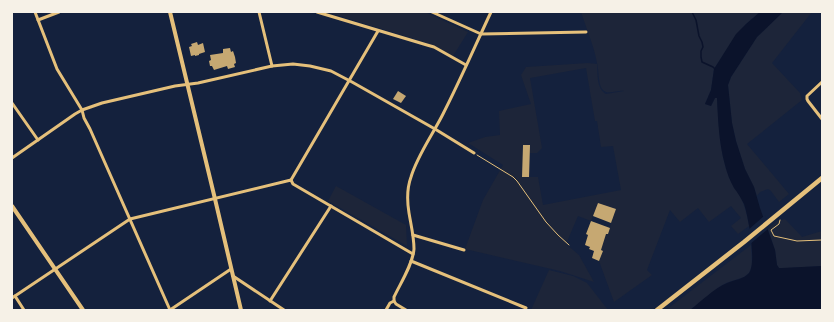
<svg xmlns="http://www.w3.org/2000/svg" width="834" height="322" viewBox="0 0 834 322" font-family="'Alegreya Sans',sans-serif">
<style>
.green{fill:#1d2539;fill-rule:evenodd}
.water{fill:#0b132b}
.pier{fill:#14213d}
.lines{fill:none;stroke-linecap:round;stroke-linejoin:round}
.stream{stroke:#0b132b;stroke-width:1.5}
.building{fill:#c6a872}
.path{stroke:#e5c07b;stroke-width:1}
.minor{stroke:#e5c07b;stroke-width:3}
.tertiary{stroke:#e5c07b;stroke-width:4}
.secondary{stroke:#e5c07b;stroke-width:4.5}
</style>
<rect width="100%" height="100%" fill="#14213d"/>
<g class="green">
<polygon points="327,12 425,12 468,32 453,56 427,43"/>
<path d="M581,12H760L746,24L737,34L721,58L714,69L711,90L705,104L711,106L715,98H717C719,124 719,152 729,177C732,184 737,190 740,196C745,206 747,215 749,226L738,234L731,226L741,218L731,206L709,222L698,208L680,222L670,210L647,270L652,275L614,302L599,261L603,251L601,250L606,234H608L610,228L611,223L616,209L598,203L591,221L578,216L566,244L579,255L594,282L560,271L465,249L483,200L503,165L468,143L485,137L500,135L499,111L531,104L521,75L526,67L588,63L597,64C598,74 596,88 606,94L624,91C618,90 607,95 603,90C598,86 599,70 597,63C594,46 586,28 581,12ZM586,68L595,121H597L601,147L613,146L621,190L543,205L538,177H523L529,153H537L542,148L530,78Z"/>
<polygon points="783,12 812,12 772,63 800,93 802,100 747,144 789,194 779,202 771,191 768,189 760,192 757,196 754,187 745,169 736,141 732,123 728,85 731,77 757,37"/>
<polygon points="336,186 406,225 407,246 328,201"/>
<polygon points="785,219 802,237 822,231 822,266 788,268 779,268 777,265 775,250 768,229 777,221"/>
<polygon points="751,245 752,264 751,268 749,273 744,277 726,283 719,287 690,310 666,310"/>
<polygon points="549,270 573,276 587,283 608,310 531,310"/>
</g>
<path class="water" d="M760,12H783L757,37L731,77L728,85L732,123L736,141L745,169L754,187L760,208L775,250L777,265L779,268H782L822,266V310H690C702,301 713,289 727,283C734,280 744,279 749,273C757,263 748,215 744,204C741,198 738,193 734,188C730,181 727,173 725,165C719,143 718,121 717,98H715L711,106L705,104L711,90L714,69L721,58L736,34L746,24Z"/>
<polygon class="pier" points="765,215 769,228 749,245 748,230"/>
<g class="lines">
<polyline class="stream" points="692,12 696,20 699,36 702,42 703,47 701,51 701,57 702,62 713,67 715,69"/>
</g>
<g class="building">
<polygon points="197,42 198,45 203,43 205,52 199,54 199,55 195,56 195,55 191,56 189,47 192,46 191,44"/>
<polygon points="230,48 231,52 233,51 235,57 236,63 234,64 235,67 228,69 227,66 214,70 212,66 210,66 209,61 211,60 210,55 223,53 223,49"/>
<polygon points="398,91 406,96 401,103 393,99"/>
<polygon points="523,145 530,145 529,177 522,177"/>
<polygon points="598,203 616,209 611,223 593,216"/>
<polygon points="591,221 610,228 608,234 606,234 601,250 603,251 599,261 592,258 594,251 589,249 590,247 585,245 588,235 586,234"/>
</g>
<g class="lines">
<g class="path">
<polyline points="477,155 513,177 517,181 546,222 558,235 569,245"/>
<polyline points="780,220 779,224 771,230 774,236 797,241 822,240"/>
</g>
<g class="minor">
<polyline points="35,12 57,69 82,110 84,118 90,129 170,310"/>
<polyline points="259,12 272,66"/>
<polyline points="317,12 427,45 434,47 466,65"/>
<polyline points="432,12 481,34 586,32"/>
<polyline points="38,20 59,12"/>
<polyline points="822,82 807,96 807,99 808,101 822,119"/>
<polyline points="12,103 38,140"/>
<polyline points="12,158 75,114 82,110 102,103 175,86 198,83 272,66 293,64 310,66 331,71 352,82 435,129 474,153"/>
<polyline points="291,180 378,31"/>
<polyline points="413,235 464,250"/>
<polyline points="411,261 526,308"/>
<polyline points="233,276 284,310"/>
<polyline points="15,296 24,310"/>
<polyline points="12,298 130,219 291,180 293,184 413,254"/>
<polyline points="270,301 331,206"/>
<polyline points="394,301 396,304 406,310"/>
<polyline points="170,310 231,269"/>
<path d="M386,310L390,303L394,301V297C400,284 413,264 414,249C414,237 411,225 409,213C407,201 407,188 411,177C417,156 433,134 443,114C460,81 475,46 491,12"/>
</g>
<g class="tertiary">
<polyline points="170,12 215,199 241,310"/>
<polyline points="12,206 83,310"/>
</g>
<polyline class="secondary" points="657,310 744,242 822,178"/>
</g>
<rect width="834" height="322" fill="none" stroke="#f6f1e7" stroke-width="26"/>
</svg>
